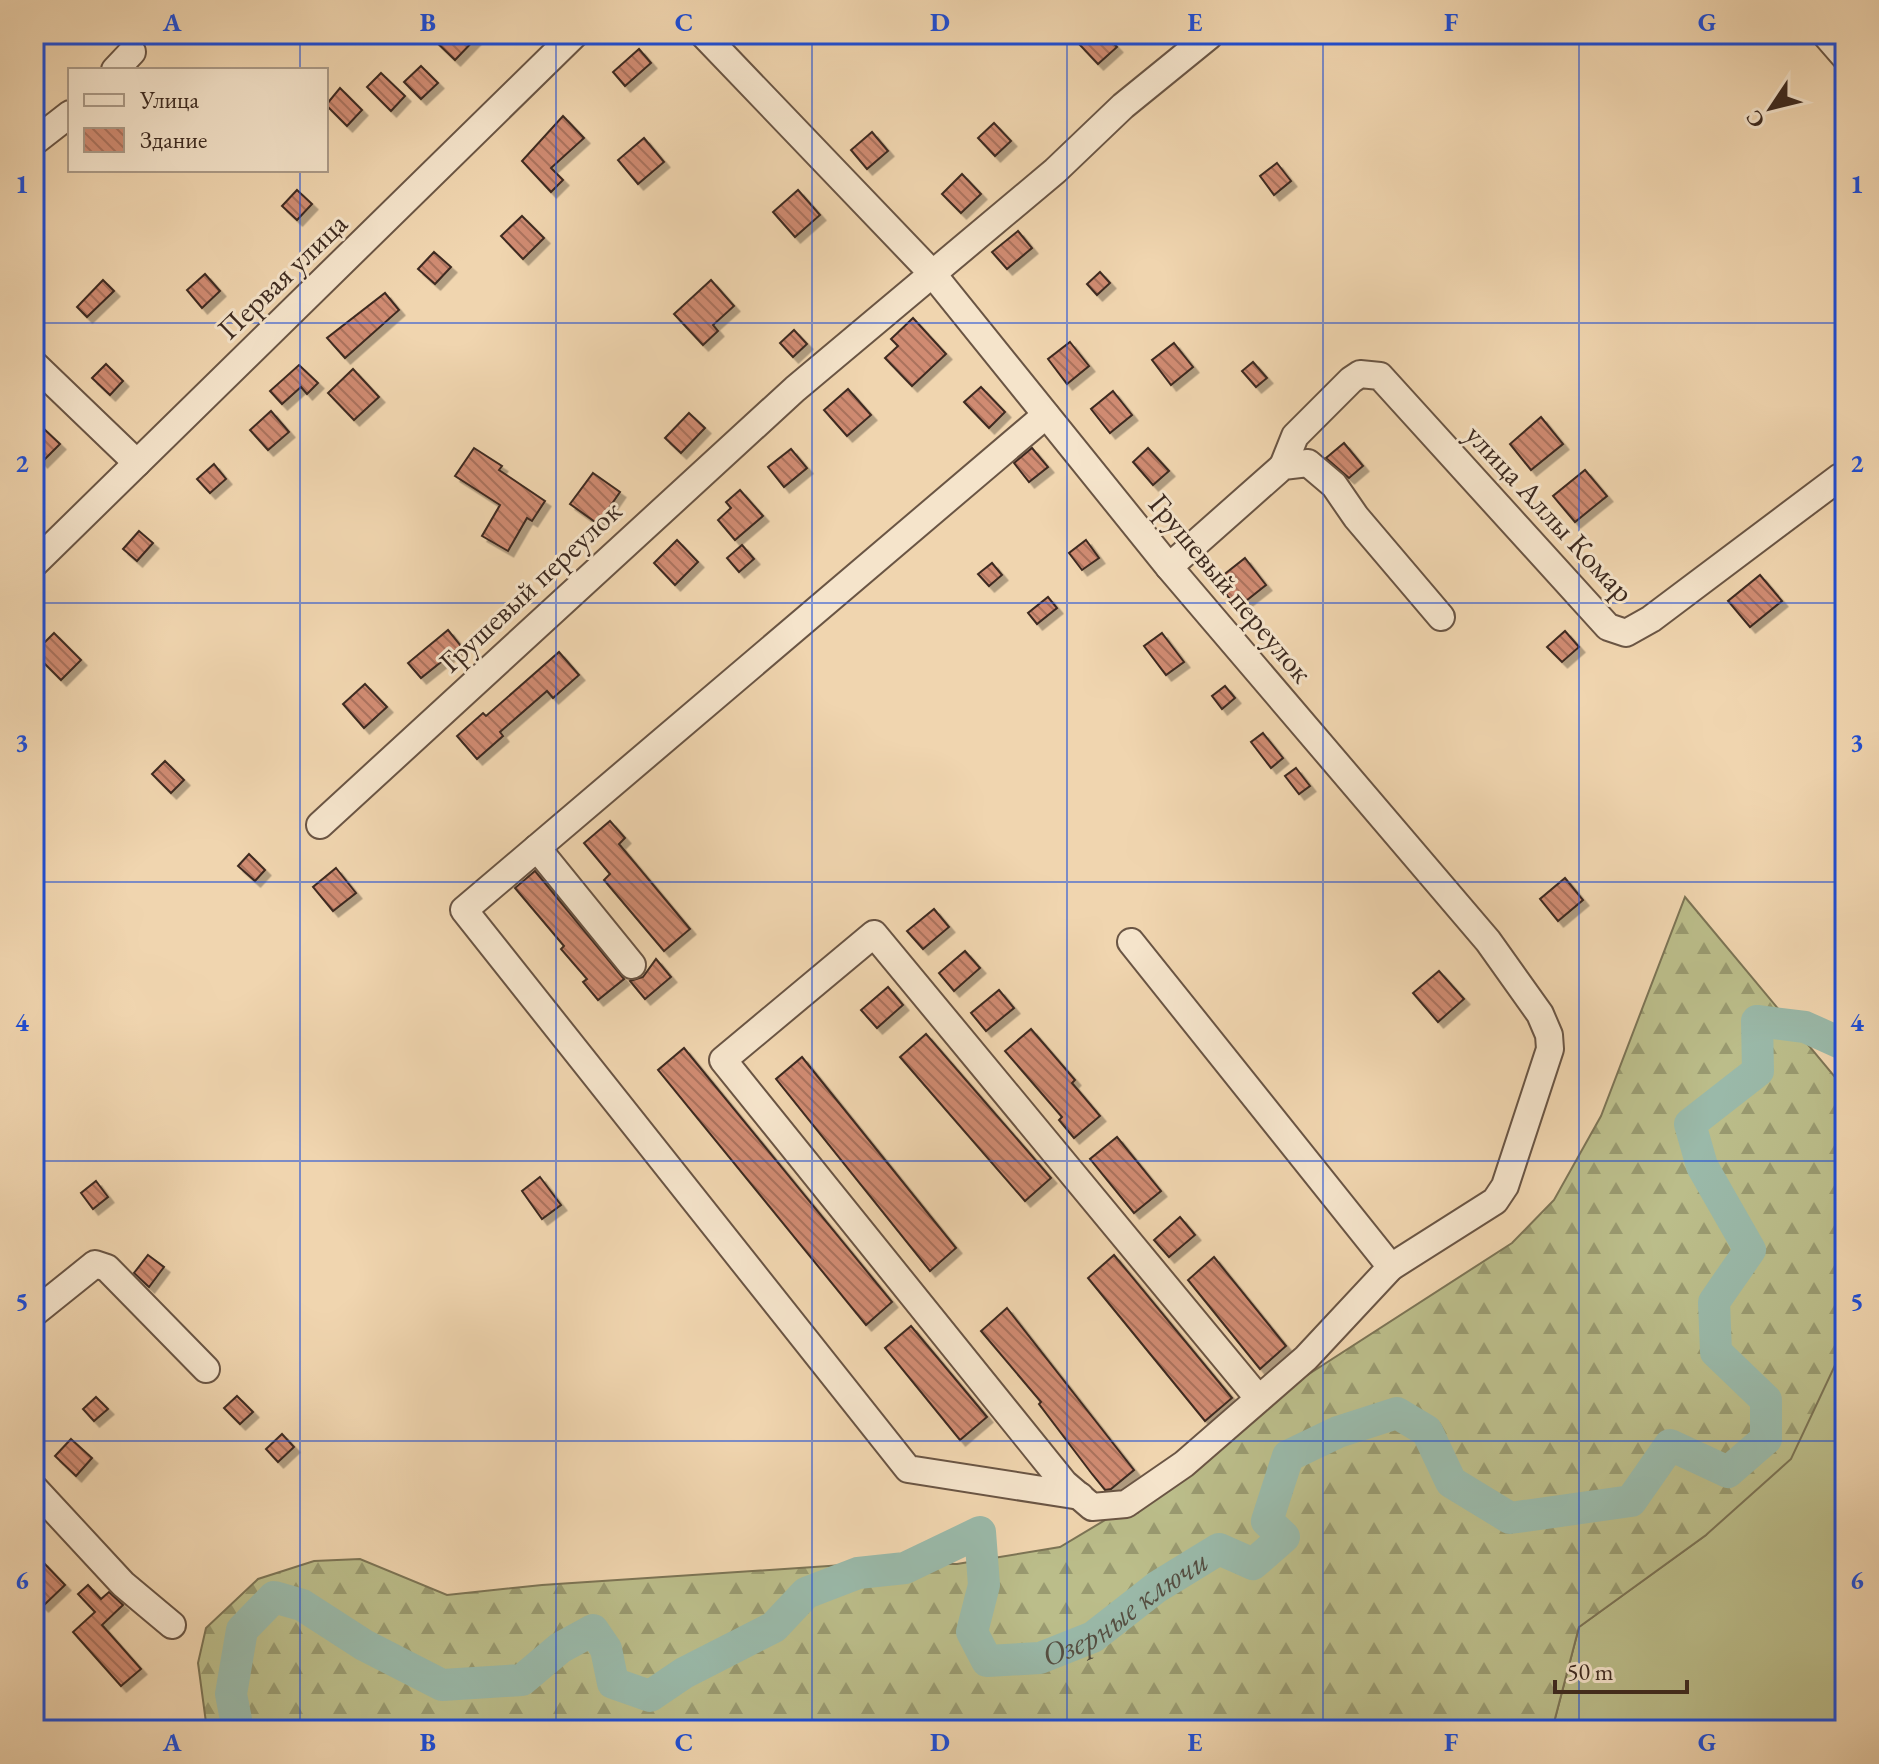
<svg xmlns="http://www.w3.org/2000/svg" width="1879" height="1764" viewBox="0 0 1879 1764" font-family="'EB Garamond',serif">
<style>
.grass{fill:#bbbd8a;stroke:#7c7455;stroke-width:2}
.forest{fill:url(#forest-firs);stroke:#7c7455;stroke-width:2}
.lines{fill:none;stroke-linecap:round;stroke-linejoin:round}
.river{stroke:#9ab9a9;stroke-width:32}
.building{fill:url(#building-back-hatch);stroke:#3d2a20;stroke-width:2;filter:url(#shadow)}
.minor-casing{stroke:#6a5544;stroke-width:30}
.minor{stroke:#f5e4cb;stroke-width:26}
.grid{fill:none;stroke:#1d4ed8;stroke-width:2;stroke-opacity:0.55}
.labels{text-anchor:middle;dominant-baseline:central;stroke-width:6;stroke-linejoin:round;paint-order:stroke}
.street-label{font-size:30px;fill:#3d2a20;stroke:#f5e4cb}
.water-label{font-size:32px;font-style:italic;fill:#544e42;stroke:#f5e4cb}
.neatline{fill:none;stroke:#1d4ed8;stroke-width:3}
.grid-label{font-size:26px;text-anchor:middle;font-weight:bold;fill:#1d4ed8}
</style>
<defs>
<pattern id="forest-firs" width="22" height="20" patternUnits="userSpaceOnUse" patternTransform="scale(2)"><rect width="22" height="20" fill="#bbbd8a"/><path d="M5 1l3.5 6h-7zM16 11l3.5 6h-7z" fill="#999a70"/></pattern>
<pattern id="building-back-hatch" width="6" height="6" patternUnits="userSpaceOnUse" patternTransform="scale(2)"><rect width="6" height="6" fill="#d08b72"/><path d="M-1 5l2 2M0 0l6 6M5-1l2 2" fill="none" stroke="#aa725d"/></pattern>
<filter id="shadow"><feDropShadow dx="5.5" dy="5.5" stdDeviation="0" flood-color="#0004"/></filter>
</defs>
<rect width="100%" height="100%" fill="#f0d5af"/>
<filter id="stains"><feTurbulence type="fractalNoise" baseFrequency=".0025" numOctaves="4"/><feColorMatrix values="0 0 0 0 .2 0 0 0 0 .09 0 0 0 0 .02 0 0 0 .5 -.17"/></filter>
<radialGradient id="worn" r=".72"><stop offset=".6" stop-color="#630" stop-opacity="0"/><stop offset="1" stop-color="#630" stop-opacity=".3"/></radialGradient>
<polygon class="grass" points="1845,1344 1845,1730 1552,1730 1579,1627 1706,1535 1832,1367"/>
<polygon class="forest" points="1685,897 1845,1089 1845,1344 1791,1459 1706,1535 1579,1627 1552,1730 207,1730 198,1663 206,1628 258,1579 314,1561 360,1559 447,1595 542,1585 873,1563 957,1564 1060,1547 1152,1492 1233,1423 1512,1243 1554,1200 1601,1116"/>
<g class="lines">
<path class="river" id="s1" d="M238,1730L231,1694L242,1630L274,1597L302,1605L364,1645L442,1685L522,1680L560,1648L593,1630L606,1649L613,1683L650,1696L684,1673L774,1627L806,1593L858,1573L905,1568L980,1532L984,1585L972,1632L987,1661L1040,1658L1093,1637L1157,1587L1219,1549L1253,1564L1284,1537L1267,1521L1288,1456L1338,1432L1397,1413L1427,1431L1451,1482L1510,1518L1631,1501L1670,1445L1728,1472L1766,1439V1400L1716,1352L1714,1302L1750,1250L1702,1166L1690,1124L1758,1071L1757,1021L1805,1027L1845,1045"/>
</g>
<g class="building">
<polygon points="428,34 480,34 455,60"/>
<polygon points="1092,34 1105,34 1117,47 1098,64 1080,45"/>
<polygon points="639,49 651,63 625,86 613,72"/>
<polygon points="421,66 438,83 421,99 404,82"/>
<polygon points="381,73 405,96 391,111 367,87"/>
<polygon points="340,88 362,110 347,126 326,105"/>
<polygon points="563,116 584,138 551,168 563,180 551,192 522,161"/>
<polygon points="994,123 1011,141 995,156 978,138"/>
<polygon points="872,132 888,151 867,169 851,150"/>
<polygon points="644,138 664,162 638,184 618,160"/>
<polygon points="1277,163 1291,181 1274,195 1260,176"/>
<polygon points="962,174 981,194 961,213 942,194"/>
<polygon points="297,190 312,204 297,220 282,206"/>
<polygon points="798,190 820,215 795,237 773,212"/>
<polygon points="522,216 544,238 523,259 501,236"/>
<polygon points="1018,231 1032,248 1007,269 992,252"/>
<polygon points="434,252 451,267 435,284 418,269"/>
<polygon points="1100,272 1110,283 1097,295 1087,284"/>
<polygon points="205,274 220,291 202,308 187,290"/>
<polygon points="103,280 114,291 87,317 77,307"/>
<polygon points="711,280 734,306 713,325 718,331 703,345 674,314"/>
<polygon points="385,293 399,310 345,358 327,338"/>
<polygon points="913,318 946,354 912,386 885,358 898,346 891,339"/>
<polygon points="794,330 807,344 793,357 780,343"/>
<polygon points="1070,342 1089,366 1067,384 1048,359"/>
<polygon points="1174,343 1193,367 1171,385 1152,360"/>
<polygon points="1253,362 1267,378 1256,387 1242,371"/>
<polygon points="106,364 123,381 110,395 92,378"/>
<polygon points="299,365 318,383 307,394 301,387 282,404 270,391"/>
<polygon points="353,369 379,397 354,420 328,393"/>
<polygon points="981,387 1005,412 989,428 964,402"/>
<polygon points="848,389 871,415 847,436 824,410"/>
<polygon points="1113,391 1132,415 1110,433 1091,409"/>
<polygon points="271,411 289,432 268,450 250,430"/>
<polygon points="689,413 705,428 681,453 665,438"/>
<polygon points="1541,417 1563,444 1531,470 1510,444"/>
<polygon points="42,427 60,444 42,462 34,453 34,435"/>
<polygon points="1344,443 1363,466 1349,478 1326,458"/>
<polygon points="474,448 502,466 499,470 545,501 532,521 527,518 508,551 482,536 500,505 455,476"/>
<polygon points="1032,448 1048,467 1029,482 1014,463"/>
<polygon points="1148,448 1169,471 1153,485 1133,462"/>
<polygon points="791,449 807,468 784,487 768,467"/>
<polygon points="214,464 226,479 210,493 197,479"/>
<polygon points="1585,470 1607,496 1575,522 1553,496"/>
<polygon points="593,473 620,492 598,524 570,504"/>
<polygon points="740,490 763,516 735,540 718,520 731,508 726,502"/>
<polygon points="139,531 153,543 137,561 123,549"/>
<polygon points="677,540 698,562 675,585 654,563"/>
<polygon points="1086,540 1099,558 1082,570 1069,553"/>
<polygon points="742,545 754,559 739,572 727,558"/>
<polygon points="1245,558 1266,585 1237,608 1216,581"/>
<polygon points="992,563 1002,575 989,586 978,574"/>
<polygon points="1760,575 1782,601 1750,627 1728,601"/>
<polygon points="1048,597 1057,608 1037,624 1028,613"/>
<polygon points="448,630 461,646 421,678 408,663"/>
<polygon points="1565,631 1579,647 1562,662 1547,647"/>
<polygon points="54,633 81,660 61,680 34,653"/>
<polygon points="1162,633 1184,662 1166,675 1144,646"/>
<polygon points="559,652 579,675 553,698 547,691 500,732 503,736 477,759 457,736 483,713 486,716"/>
<polygon points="365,684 387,707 364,728 343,704"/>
<polygon points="1225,686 1235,698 1222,709 1212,696"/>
<polygon points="1263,733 1283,758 1271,768 1251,742"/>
<polygon points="165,761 184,780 171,793 152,774"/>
<polygon points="1296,768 1310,786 1299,794 1285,776"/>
<polygon points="610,821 625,838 619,844 690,929 664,951 604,880 610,874 584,843"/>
<polygon points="249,854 265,870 255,881 238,866"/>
<polygon points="336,868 356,893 333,911 313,887"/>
<polygon points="535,871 624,979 598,1000 583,982 587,979 561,949 564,946 515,888"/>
<polygon points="1565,878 1583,900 1558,921 1540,899"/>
<polygon points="934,909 949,927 923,949 907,931"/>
<polygon points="965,951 980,968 954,991 939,973"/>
<polygon points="656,959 671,977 645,999 630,981 643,977"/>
<polygon points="1439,971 1464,999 1438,1022 1413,993"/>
<polygon points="888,987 903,1005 877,1028 861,1010"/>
<polygon points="999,990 1014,1008 986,1031 971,1013"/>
<polygon points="1031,1029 1075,1080 1072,1083 1100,1116 1074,1138 1059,1120 1062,1117 1005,1051"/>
<polygon points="926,1034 1051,1178 1025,1201 900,1057"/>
<polygon points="684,1048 892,1302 866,1325 658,1070"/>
<polygon points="802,1057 956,1248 930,1271 776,1079"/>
<polygon points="1117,1137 1161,1191 1134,1213 1090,1159"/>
<polygon points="540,1177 561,1205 542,1219 522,1191"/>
<polygon points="96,1181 108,1197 93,1209 81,1193"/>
<polygon points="1180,1217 1195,1235 1169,1257 1154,1240"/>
<polygon points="148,1255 164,1267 149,1287 134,1273"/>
<polygon points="1114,1255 1232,1398 1205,1421 1088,1278"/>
<polygon points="1214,1257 1286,1346 1260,1369 1188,1280"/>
<polygon points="1007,1308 1134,1470 1111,1489 1105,1490 1092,1474 1039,1404 1041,1402 981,1331"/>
<polygon points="911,1326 987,1417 960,1440 885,1348"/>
<polygon points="237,1396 253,1412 240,1424 224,1408"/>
<polygon points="96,1397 108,1409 94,1421 83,1409"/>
<polygon points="282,1434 294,1447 278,1462 266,1449"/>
<polygon points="71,1439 92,1458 76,1476 55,1456"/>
<polygon points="42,1561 65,1585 43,1606 34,1597 34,1569"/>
<polygon points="88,1585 101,1599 109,1592 123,1605 102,1625 141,1669 121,1686 73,1632 95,1612 78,1594"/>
</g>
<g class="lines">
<g class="minor-casing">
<g id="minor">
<polyline points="703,34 931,272 1169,567 1488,941 1540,1014 1549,1035 1550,1049 1505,1186 1495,1201 1391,1267 1306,1358 1184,1464 1126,1504 1092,1507 1064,1483 723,1060 874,934 1259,1399"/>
<polyline points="1825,34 1845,57"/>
<polyline points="115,70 132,52"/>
<polyline points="34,142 70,114"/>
<polyline points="34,364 137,463"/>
<polyline points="1046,415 464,910 908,1469 1080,1496"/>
<polyline points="1283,466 1295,436 1351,380 1360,374 1380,376 1608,627 1626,633 1651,619 1840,477"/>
<polyline points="34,564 575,34"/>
<polyline points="1169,567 1283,466 1308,463 1334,485 1356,517 1441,617"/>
<polyline points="320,825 795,389 1055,171 1123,106 1209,36"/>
<polyline points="537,848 632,965"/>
<polyline points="1131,942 1391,1267"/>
<polyline points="34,1313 95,1264 107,1268 206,1369"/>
<polyline points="34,1488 123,1584 172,1625"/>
</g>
</g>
<use href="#minor" class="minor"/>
</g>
<path class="grid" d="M300,34V70M556,34V1730M812,34V1730M1067,34V1730M1323,34V1730M1579,34V1730M300,170V1730M34,323H1845M34,603H1845M34,882H1845M34,1161H1845M34,1441H1845"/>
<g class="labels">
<g class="street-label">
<text transform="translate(282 276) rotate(-44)">Первая улица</text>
<text transform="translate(1550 513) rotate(47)">улица Аллы Комар</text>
<text transform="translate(530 586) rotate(-43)">Грушевый переулок</text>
<text transform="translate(1231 588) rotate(50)">Грушевый переулок</text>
</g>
<g class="water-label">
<text stroke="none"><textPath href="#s1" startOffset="1264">Озерные ключи</textPath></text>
</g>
</g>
<rect width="1879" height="1764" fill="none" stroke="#f0d5af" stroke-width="88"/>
<rect x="68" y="68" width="260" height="104" fill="#f5e4cb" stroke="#ab9a87" stroke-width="2"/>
<rect x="84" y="94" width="40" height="12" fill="#f5e4cb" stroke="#ab9a87" stroke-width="2"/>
<text x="140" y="108" font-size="24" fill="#3d2a20">Улица</text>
<rect x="84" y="128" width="40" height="24" fill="url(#building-back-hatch)" stroke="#ab9a87" stroke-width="2"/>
<text x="140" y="148" font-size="24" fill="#3d2a20">Здание</text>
<g transform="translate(1771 108) rotate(235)" stroke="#f5e4cb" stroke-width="6" paint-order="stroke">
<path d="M0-6L14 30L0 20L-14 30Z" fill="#3d2a20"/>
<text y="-12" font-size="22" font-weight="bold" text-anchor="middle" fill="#3d2a20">С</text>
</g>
<path d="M1555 1680v12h132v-12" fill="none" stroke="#3d2a20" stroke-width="4"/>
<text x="1567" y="1680" font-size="24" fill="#3d2a20" stroke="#f5e4cb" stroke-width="6" paint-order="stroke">50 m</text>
<rect x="44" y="44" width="1791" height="1676" class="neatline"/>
<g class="grid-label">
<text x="172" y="31">A</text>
<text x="428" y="31">B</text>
<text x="684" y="31">C</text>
<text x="940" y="31">D</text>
<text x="1195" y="31">E</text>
<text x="1451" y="31">F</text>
<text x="1707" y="31">G</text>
<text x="22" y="193">1</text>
<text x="1857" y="193">1</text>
<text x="22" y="472">2</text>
<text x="1857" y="472">2</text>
<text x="22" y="751">3</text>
<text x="1857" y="751">3</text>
<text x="22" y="1031">4</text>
<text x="1857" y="1031">4</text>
<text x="22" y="1310">5</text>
<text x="1857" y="1310">5</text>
<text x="22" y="1589">6</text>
<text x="1857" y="1589">6</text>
<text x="172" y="1751">A</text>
<text x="428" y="1751">B</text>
<text x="684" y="1751">C</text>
<text x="940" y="1751">D</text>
<text x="1195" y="1751">E</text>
<text x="1451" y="1751">F</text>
<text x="1707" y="1751">G</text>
</g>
<rect width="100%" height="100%" filter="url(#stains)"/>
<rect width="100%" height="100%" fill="url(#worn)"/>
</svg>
